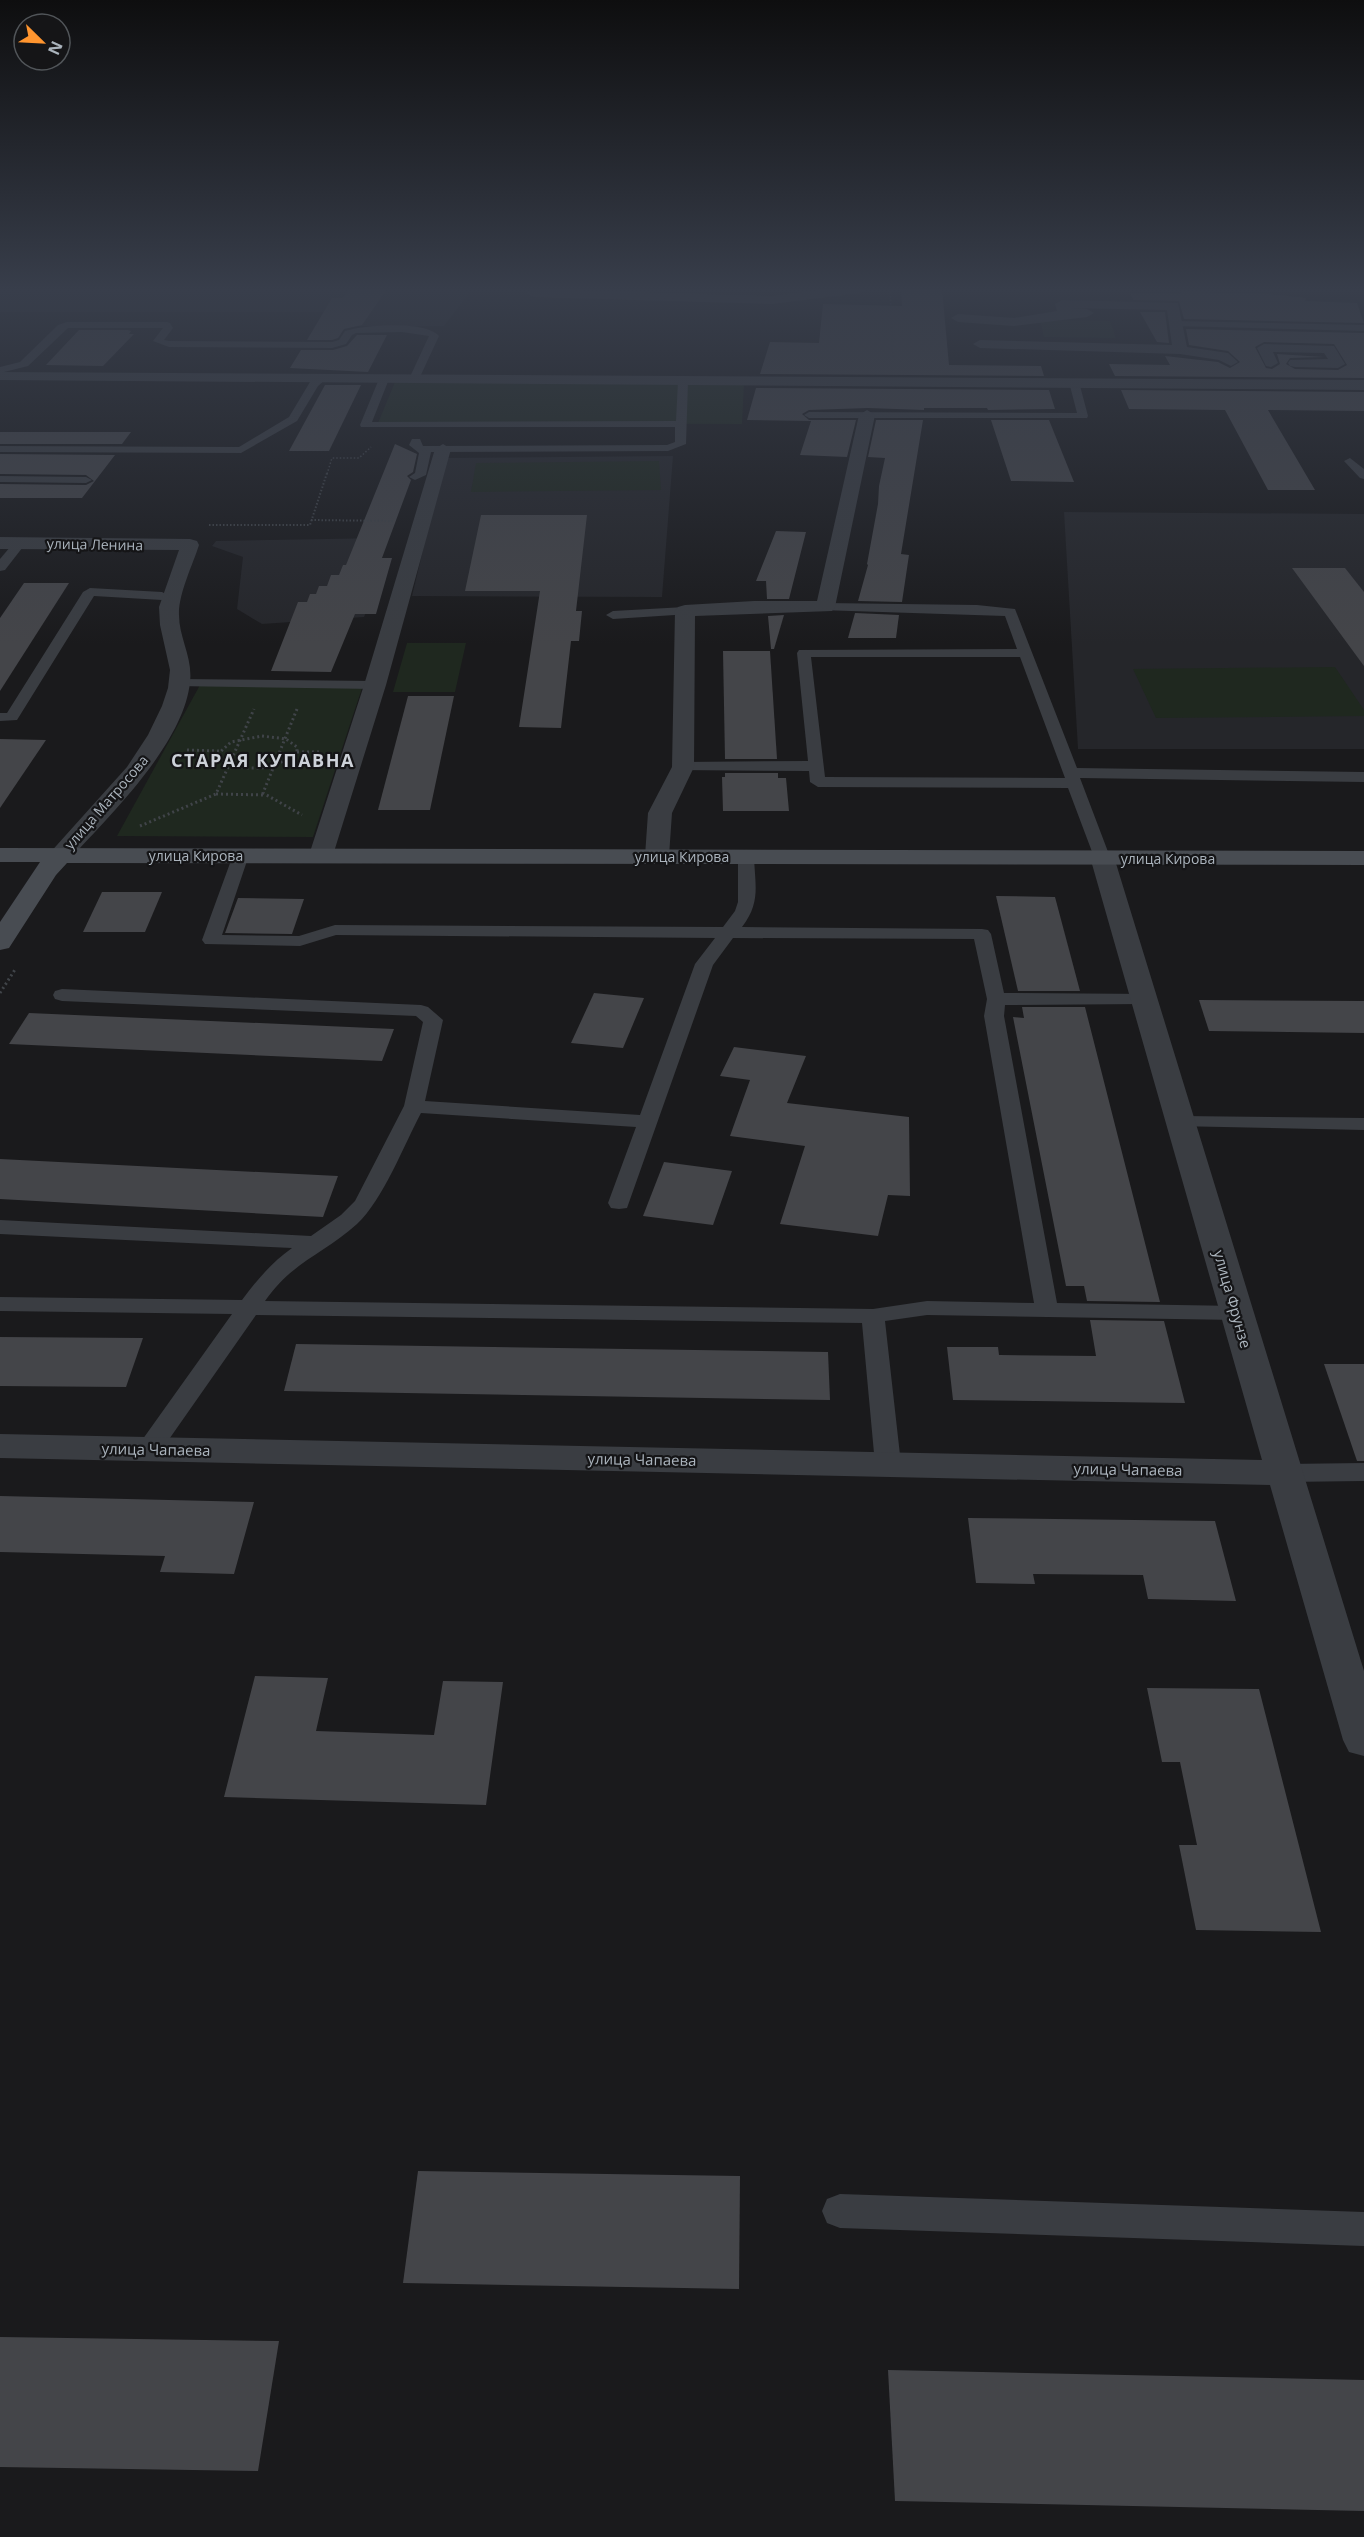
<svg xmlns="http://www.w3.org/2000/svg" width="1364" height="2537" viewBox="0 0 1364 2537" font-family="'Open Sans',sans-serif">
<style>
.built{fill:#25262a}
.green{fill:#1f281f}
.building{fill:#444549;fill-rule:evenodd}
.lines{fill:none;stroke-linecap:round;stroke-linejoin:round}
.path-far2{stroke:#404449;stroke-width:1.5;stroke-dasharray:1.5 2;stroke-linecap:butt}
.path-far1{stroke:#404449;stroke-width:2;stroke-dasharray:1.5 2;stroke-linecap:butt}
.path{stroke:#404449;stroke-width:3;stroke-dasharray:2 3;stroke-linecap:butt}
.lane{fill:#3a3d42;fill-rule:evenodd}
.street{fill:#3a3d42;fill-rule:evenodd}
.secondary{fill:#484c52;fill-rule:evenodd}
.labels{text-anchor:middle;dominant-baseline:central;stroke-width:4.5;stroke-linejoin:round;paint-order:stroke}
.far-street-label{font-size:14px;fill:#abb4bd;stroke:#151517}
.street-label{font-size:15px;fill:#abb4bd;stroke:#151517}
.far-district-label{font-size:18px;font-weight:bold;letter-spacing:1.5px;fill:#cdd2d9;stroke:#151517}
</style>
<rect width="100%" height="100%" fill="#1a1a1c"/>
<g class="built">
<polygon points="0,289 472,289 444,326 356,326 362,312 0,312"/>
<polygon points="673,456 662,597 412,596 445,458"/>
<polygon points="1064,512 1364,514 1364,749 1078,749"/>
<polygon points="383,538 377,588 364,617 262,624 237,609 243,557 212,546 216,541"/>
</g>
<g class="green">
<polygon points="1040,320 1110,321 1116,338 1044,337"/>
<polygon points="395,382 744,384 742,424 378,423"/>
<polygon points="659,461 661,490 471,492 476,463"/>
<polygon points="407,643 466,643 455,692 393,692"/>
<polygon points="1335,667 1364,710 1364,716 1156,718 1133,669"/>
<polygon points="200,685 362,688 313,837 117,836"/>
</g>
<g class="building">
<polygon points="351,289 387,289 362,325 344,329 338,338 332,340 307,340 332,298 343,298"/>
<polygon points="901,289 942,289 949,365 1041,366 1044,376 760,374 770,342 819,343 823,304 902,306"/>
<polygon points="1181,292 1270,294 1306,298 1305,301 1357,303 1364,323 1184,319 1179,301 1133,300 1130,293 1182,294"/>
<polygon points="1140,312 1165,312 1169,343 1157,342"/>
<path d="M1186,329L1364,333V378L1115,376L1109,364L1170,365L1165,356L1218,362L1230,368L1240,362L1228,351L1189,345ZM1264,342L1334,344L1347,365L1338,370L1295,369L1286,364L1290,358L1324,357L1277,354L1280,364L1272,369L1266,368L1255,347Z"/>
<polygon points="79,330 128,330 131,331 129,334 134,334 103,366 46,365"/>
<polygon points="357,335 387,335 368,372 290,368 301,350 333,350 347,346"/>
<polygon points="325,385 361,385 329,451 289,451"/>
<polygon points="756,388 1049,390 1055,409 988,410 987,408 924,408 924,410 868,408 809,410 802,414 809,420 856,420 847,457 800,455 811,421 747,420"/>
<polygon points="1121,390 1364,392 1364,411 1268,410 1315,490 1268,490 1225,410 1129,409"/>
<polygon points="876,420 923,420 901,554 909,555 902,602 858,601 868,565 867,564 878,504 879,486 885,458 868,457"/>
<polygon points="991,420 1049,420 1074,482 1011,481"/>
<polygon points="0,432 131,432 122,444 0,444"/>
<polygon points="395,444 417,454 413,472 407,476 411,480 382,558 392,558 376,614 355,614 331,672 271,671 298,602 307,602 310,594 316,594 319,586 327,586 331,575 339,575 343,565 346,565"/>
<polygon points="0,454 115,455 82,498 0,498 0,484 86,485 94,481 86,475 0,474"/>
<polygon points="481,515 587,515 576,611 582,611 579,641 571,641 561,728 519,727 540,591 465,591"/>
<polygon points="776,531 806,532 789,599 767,599 766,581 756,581"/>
<polygon points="1292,568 1345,568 1364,592 1364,666"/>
<polygon points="24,583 69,583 0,691 0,618"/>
<polygon points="855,613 899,615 896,638 848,638"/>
<polygon points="784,615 774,649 771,649 768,616"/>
<polygon points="723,651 770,651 777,759 725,759"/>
<polygon points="408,696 454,696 430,810 378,810"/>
<polygon points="0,739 46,740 0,808"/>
<polygon points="725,773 778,773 778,778 786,778 789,811 723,811 722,777 725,777"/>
<polygon points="102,892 162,892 145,932 83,932"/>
<polygon points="996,896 1055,897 1080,991 1018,991"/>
<polygon points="238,898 304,899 292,934 225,933"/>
<polygon points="594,993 644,998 623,1048 571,1043"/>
<polygon points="1199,1000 1364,1001 1364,1033 1209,1031"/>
<polygon points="1022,1007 1085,1007 1160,1302 1087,1301 1084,1286 1066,1286 1013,1017 1024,1018"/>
<polygon points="29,1013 394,1029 382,1061 9,1044"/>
<polygon points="734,1047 806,1056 787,1103 909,1117 910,1196 888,1195 878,1236 780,1224 805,1146 730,1136 750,1080 720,1076"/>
<polygon points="0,1159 338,1176 323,1217 0,1199"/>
<polygon points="664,1162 732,1171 713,1225 643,1216"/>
<polygon points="1090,1320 1164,1321 1185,1403 953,1400 947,1347 998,1347 999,1355 1096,1356"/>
<polygon points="0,1337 143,1338 126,1387 0,1386"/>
<polygon points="296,1344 828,1352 830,1400 284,1391"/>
<polygon points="1324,1364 1364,1364 1364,1461 1357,1461"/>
<polygon points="0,1496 254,1502 234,1574 160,1572 165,1556 0,1552"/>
<polygon points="968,1518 1215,1521 1236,1601 1148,1599 1143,1575 1033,1574 1035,1584 976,1583"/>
<polygon points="255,1676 328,1678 316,1731 434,1735 443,1681 503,1682 486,1805 224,1797"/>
<polygon points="1147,1688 1259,1689 1321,1932 1196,1930 1179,1845 1197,1845 1180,1762 1162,1762"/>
<polygon points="418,2171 740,2176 739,2289 403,2283"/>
<polygon points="0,2337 279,2341 258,2471 0,2467"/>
<polygon points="888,2370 1364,2380 1364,2511 895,2501"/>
</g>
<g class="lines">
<g class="path-far2">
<polyline points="890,289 893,357"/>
<polyline points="327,474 332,458 359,458 371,447"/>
</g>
<g class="path-far1">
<polyline points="311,520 393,521"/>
<polyline points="209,525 310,525 327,473"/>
</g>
<g class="path">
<polyline points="297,709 263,793 302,815"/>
<path d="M262,736L286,739L297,747V752C275,771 245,773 220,759L218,754L231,742Z"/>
<polyline points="187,750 219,751"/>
<polyline points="297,752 321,752"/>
<polyline points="216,794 265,795"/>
<polyline points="140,826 216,794 254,709"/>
<polyline points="0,993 16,968"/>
</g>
<g class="lane">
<polygon points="1176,321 1364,325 1364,331 1173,326 1171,324"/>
<path d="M67,322H167L170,323L173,328L164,340L169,341L332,342L339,340L345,331C364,325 425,320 439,336L419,379L414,382L409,379L429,336L402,332L356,333L352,335L346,344L332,348L169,347L153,341L163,328H68L28,366L0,373V367L20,362L58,325Z"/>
<polygon points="318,376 327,378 318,386 297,421 241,453 0,452 0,446 239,447 289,417 310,382"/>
<polygon points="384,376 389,379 372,422 676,421 678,381 683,378 688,381 686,444 668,451 431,452 426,475 415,480 409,477 415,473 419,453 409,445 412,439 420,439 423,446 667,445 675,442 675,427 361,427 360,425 379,379"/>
<polygon points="1074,379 1079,382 1088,416 1087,418 809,418 804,415 809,412 1077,413 1069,382"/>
<polygon points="1350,458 1364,469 1364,479 1360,478 1344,461"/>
<polygon points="0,476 86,477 92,480 86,483 0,482"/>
<polygon points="20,539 26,543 5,570 0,571 0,559 16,540"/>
<polygon points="90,588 162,592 169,596 162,600 94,596 17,720 0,721 0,713 7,713 83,592"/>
<path d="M825,603L977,605L1015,609L1077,768L1364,772V782L1080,778L1110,857L1102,862L1094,857L1068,788L818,787L810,782L809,771L677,770L675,767L683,762L808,761L797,653L799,650L1017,649L1005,616L820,610L818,607ZM811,657H1020L1065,778L825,777Z"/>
<polygon points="685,607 690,608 692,611 690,614 613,619 606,615 613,611"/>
<polygon points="180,679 375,681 382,685 375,689 175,686 173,683 175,680"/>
<path d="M241,850L249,855L222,935L299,936L335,925L723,927L735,911L738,902V856L746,851L754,856C755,886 761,902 742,927L982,929L988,930L991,934L1004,993L1151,994L1153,998L1151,1002L1144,1004L1005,1005L1004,1016L1057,1303L1238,1306L1246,1308L1250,1313L1246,1318L1238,1320L927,1315L885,1321L901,1464L897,1470L888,1472L879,1470L875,1464L862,1323L256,1315L158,1455L149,1457L140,1455L137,1449L140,1443L232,1314L0,1311V1297L242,1300C257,1280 271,1263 292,1248L0,1234V1220L311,1236L341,1215L355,1201L404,1106L423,1022L416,1016L62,1001L55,999L53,995L55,991L62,989L421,1005L428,1007L443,1020L425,1101L640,1115L695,964L715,938L336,935L300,946L205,944L202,940L233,855ZM733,938L974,939L987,999L984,1016L1034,1303L927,1301L873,1309L265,1301C293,1261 324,1254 357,1224C383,1200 404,1145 421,1113L636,1127L608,1203L611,1208L619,1209L627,1208L713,965Z"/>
<polygon points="1181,1116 1364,1118 1364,1130 1174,1126 1171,1122 1174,1118"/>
<polygon points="1364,1463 1364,1481 1285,1482 1276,1479 1272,1473 1276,1467 1285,1464"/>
<polygon points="840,2194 1364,2212 1364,2246 840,2228 827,2223 822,2211 827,2199"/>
</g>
<g class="street">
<polygon points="532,289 772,296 826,289 866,289 860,293 772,304 533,297 526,293"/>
<polygon points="1062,300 1178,303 1187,347 1228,353 1238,362 1231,366 1219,360 1180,354 980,348 973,344 980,340 1172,345 1167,310 1070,308 1087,309 1094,313 1087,317 1014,326 958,322 951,318 958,314 1014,318 1057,311 1055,304"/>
<polygon points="1264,344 1334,346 1345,364 1338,368 1295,367 1290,366 1288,363 1290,360 1328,359 1324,353 1273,352 1278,363 1271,367 1266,366 1257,348"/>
<polygon points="0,372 1364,380 1364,390 0,380"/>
<polygon points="867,410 875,415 835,607 832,611 695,616 694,767 672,813 669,856 666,861 657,863 648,861 645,856 648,813 672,767 675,611 678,607 685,605 754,601 817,601 859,415"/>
<polygon points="443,444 451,449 386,685 333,855 330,860 321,862 312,860 309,855 364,685 435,449"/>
<path d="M0,537L190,539L197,541L199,545C193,564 178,595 179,615C179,638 193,658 190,682C184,744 109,816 69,860L60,862L51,860L48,855L127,767L148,735L162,706L168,688L170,670L160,625L159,607L179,550L0,549Z"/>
<polygon points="1102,850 1111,852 1114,857 1364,1671 1364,1756 1349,1752 1343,1740 1270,1485 0,1458 0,1434 1262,1460 1090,857 1093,852"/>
</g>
<polygon class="secondary" points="0,848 1364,851 1364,865 67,863 56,875 9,948 0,950 0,922 40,862 0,862"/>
</g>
<linearGradient id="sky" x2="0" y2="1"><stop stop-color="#0e0e0f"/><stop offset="0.45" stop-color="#383e4b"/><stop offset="1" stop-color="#383e4b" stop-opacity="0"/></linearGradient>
<rect width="1364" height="644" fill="url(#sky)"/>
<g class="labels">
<g class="far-street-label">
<text transform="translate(95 544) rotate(1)">улица Ленина</text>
<text transform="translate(106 802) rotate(-49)">улица Матросова</text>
<text x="196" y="855">улица Кирова</text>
<text x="682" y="856">улица Кирова</text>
<text x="1168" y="858">улица Кирова</text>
</g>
<g class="street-label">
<text transform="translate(1233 1299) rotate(74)">улица Фрунзе</text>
<text transform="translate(156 1449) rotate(1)">улица Чапаева</text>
<text transform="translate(642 1459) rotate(1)">улица Чапаева</text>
<text transform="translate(1128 1469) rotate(1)">улица Чапаева</text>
</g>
<g class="far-district-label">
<text x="263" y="760">СТАРАЯ КУПАВНА</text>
</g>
</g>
<g transform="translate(42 42) rotate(114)"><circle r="28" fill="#151517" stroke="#515559" stroke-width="1.5"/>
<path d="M0-4.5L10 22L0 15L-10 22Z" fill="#ff952f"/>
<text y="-9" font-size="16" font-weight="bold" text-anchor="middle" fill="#abb4bd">N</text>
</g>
</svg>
